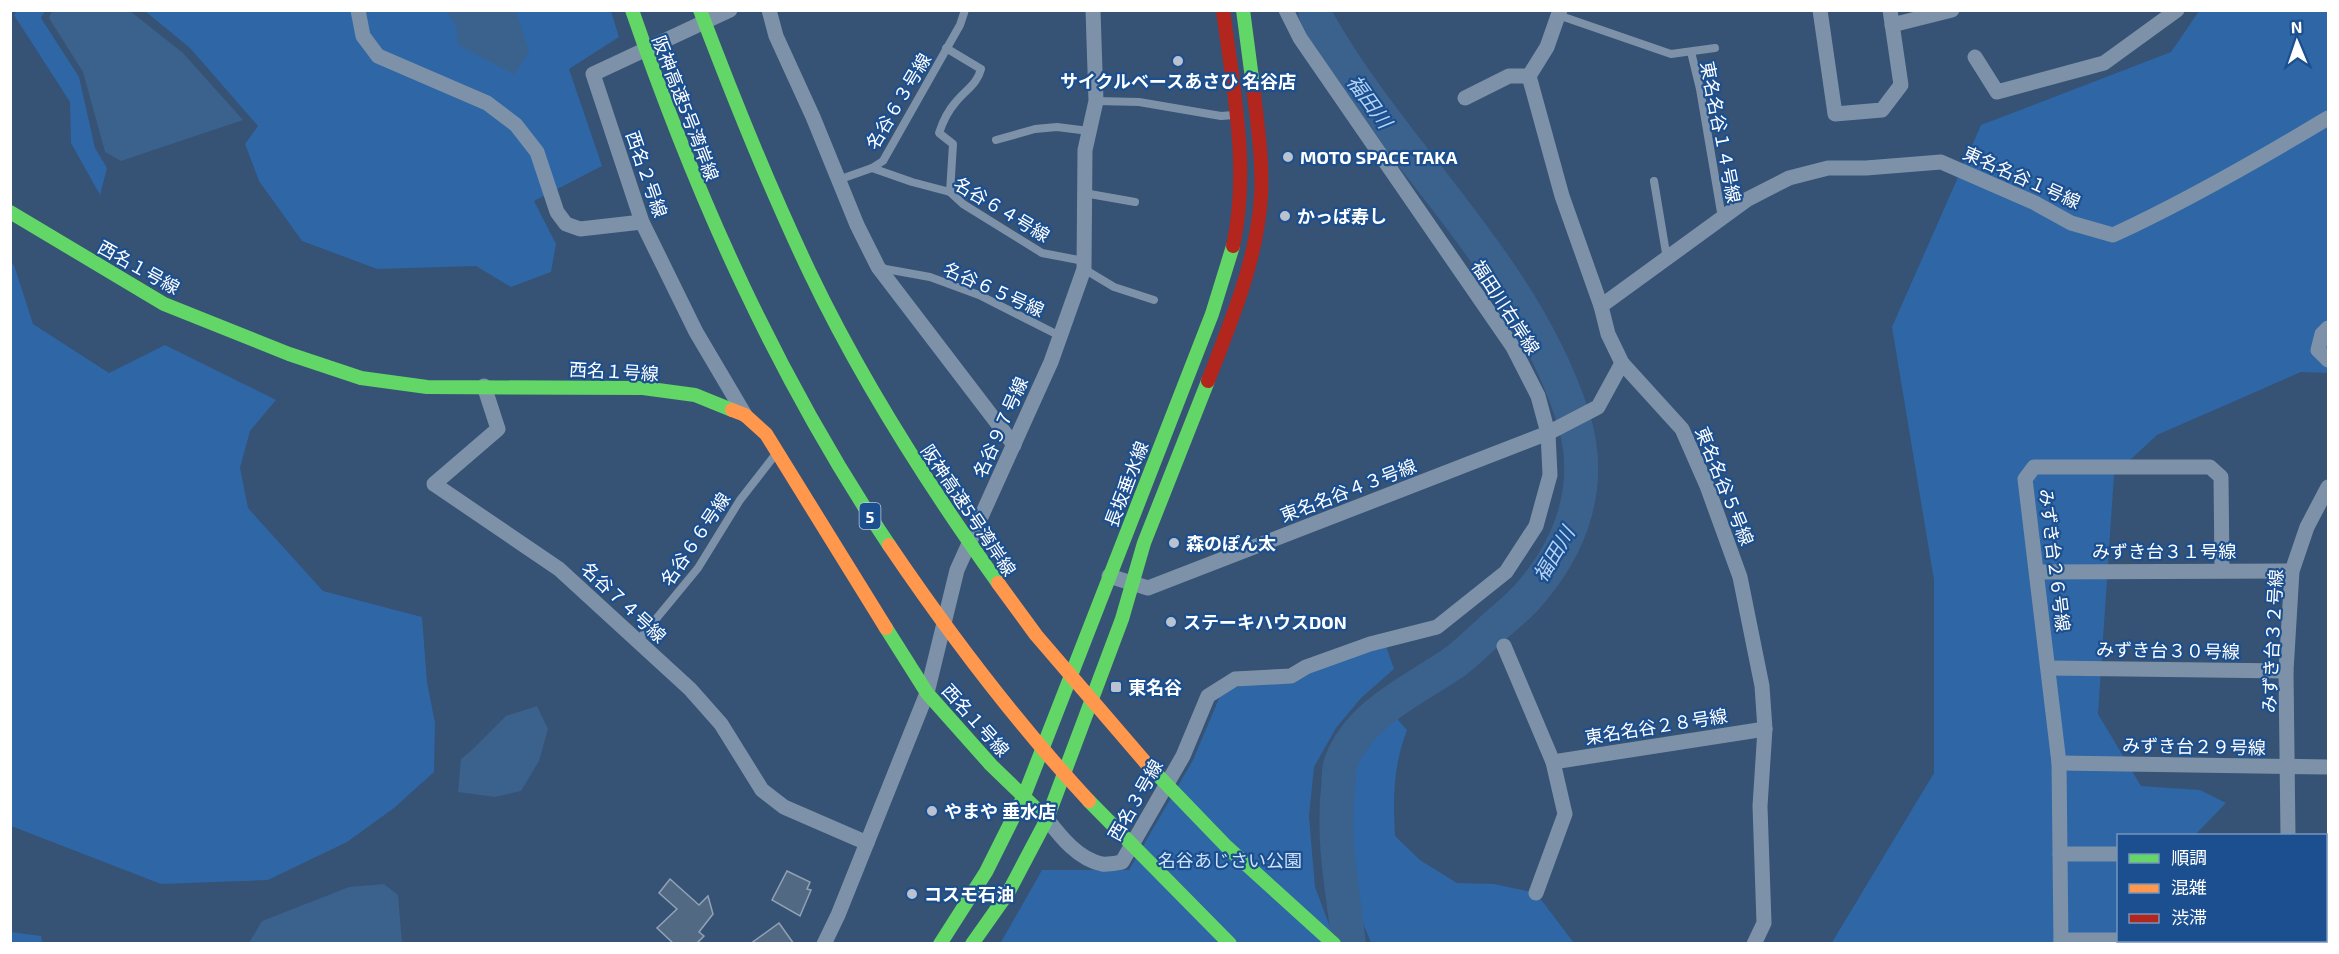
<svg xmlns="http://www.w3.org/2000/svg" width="2339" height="954" viewBox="0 0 2339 954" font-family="'Exo 2','Noto Sans JP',sans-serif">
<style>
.green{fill:#2f66a5}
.water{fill:#3b618d}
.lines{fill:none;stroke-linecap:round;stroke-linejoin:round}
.river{stroke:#3b618d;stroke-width:34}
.building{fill:#526984;stroke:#92a2b6;stroke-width:1.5}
.lane{stroke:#7d92a8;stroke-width:8}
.street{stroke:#7d92a8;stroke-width:15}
.fast{stroke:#63d668;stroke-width:14}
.slow{stroke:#ff974d;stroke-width:14}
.jam{stroke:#b3261e;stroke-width:14}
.fast-bridge{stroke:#63d668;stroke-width:14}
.slow-bridge{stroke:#ff974d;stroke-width:14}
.poi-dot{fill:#b9c2ce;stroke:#1b4f8f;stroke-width:2}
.labels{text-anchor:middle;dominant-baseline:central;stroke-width:4.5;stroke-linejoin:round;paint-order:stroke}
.shield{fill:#1b4f8f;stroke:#bbcadd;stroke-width:1.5}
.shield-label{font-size:16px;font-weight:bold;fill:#fff}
.poi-label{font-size:18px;font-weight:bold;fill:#fff;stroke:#1b4f8f;text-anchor:start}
.street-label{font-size:18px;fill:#fff;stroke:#1b4f8f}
.park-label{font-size:18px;fill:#cfe3fa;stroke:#1b4f8f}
.water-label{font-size:20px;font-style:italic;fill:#b5d3f5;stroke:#1b4f8f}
</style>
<rect width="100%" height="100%" fill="#365274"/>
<g class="green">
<polygon points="17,11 45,11 41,18 79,77 95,148 107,168 100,195 71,143 70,102 14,15"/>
<polygon points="145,11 611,11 619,37 569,69 602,166 534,201 556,244 551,272 511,287 476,266 377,269 302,241 259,181 245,144 258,126 190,48"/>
<polygon points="2199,11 2328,11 2328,373 2301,372 2157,435 2114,475 2098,714 2141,786 2200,790 2226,803 2195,835 2118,836 2118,940 2130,943 1831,944 1934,773 1934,580 1892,327 1981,125 2171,52"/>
<polygon points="10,263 14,265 33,324 109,373 165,345 276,400 250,431 240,468 248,508 323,591 422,617 427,682 435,723 434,772 394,808 347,842 268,880 161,884 11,826"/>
<polygon points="1386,646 1394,669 1361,698 1336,728 1314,767 1309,816 1315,887 1336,943 1000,944 1042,870 1129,870 1193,760 1220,696 1235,687 1292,680 1371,650"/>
<path d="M1391,712L1407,730C1393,767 1393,797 1395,836L1420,860L1457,883L1494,884L1536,893L1574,943H1371L1359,913L1348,850L1344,803L1350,770Z"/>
<polygon points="11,932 41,936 42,943 11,943"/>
</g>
<g class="water">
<polygon points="52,11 130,11 183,53 243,120 121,161 105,152 83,72 49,18"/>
<polygon points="447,11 516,11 529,52 514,74 458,45 456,25"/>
<polygon points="537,706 548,729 539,761 521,791 495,797 458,792 461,759 473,749 506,716"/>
<polygon points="384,884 398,895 402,943 249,943 262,921 349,887"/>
</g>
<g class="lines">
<path class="river" d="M1315,10L1317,19C1394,156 1522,262 1572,414C1595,482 1573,546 1526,598C1516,609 1504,618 1493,628C1481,639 1469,651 1456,661C1415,690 1360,712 1341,762C1338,770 1339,780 1338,789C1332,840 1343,893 1349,944"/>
</g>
<g class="building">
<polygon points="787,871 810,882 807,889 811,890 800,916 772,900"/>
<polygon points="670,879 699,905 708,896 713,914 699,932 704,936 696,944 674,944 657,928 677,909 659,893"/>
<polygon points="779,923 794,944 750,944"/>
</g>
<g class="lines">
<g class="lane">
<polyline points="1558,15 1671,54 1715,48"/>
<path d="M946,48L981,69C977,85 965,90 955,103C947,112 943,121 939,133L953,144L950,192"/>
<polyline points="1691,52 1700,89 1722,218"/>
<polyline points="1096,101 1139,102 1221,116 1234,115"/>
<polyline points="996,140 1035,129 1057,127 1089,131"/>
<polyline points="872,168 912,182 950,192 963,204 1042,253 1084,261"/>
<polyline points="838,180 872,168 883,161 960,25 965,10"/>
<polyline points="1654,181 1667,259"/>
<polyline points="1084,193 1135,202"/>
<polyline points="880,268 930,277 979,295 1060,336"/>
<polyline points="1084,269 1114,287 1154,300"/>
<polyline points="637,642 698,568 740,500 775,455"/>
</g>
<g class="street">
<polyline points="358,10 363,36 378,56 487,103 516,125 537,152 557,212 566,224 580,229 642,222"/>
<polyline points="730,10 593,74 642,222 696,332 745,415"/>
<polyline points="769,10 776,36 813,117 857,225 878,267 1014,445"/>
<polyline points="1560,10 1547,47 1529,76 1562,196 1601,306 1608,334 1622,363 1682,429 1707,486 1740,577 1762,686 1765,729 1760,806 1764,923 1754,944"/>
<polyline points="1820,10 1835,114 1882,110 1901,85 1890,10"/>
<polyline points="1892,25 1952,10"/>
<polyline points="1975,57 1997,92 2104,63 2177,10"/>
<polyline points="1465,98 1509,76 1529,76"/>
<path d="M1601,306L1748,199L1789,178L1828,168H1866L1941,162L2035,203L2071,223L2113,235C2187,201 2258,160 2328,118"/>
<polyline points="2328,328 2322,334 2318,350 2328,360"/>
<polyline points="484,386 498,429 434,484 559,569 690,689 721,724 762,790 784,807 867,843"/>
<polyline points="2037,572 2292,571"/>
<polyline points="1109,576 1148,588 1548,433 1598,407 1622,363"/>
<polyline points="1504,646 1553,762 1565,814 1536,893"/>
<polyline points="2048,668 2286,671"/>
<polyline points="1553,762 1765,729"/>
<polyline points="2059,763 2328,767"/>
<path d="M1047,819C1061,837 1078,859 1102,864C1108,865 1116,863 1122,862L1183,756L1208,696L1235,679L1291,676L1306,667L1370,644L1437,627L1506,572L1536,526L1550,475L1548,433L1538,396L1513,347L1300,38L1286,10"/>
<polyline points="2288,836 2286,671 2292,571 2307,527 2328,487"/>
<polyline points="2060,854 2118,854"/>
<polyline points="2061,940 2118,940"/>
<polyline points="2129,940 2283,942"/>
<polyline points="824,944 838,915 927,693 957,570 1051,362 1084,269 1085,150 1096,101 1093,10"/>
<polyline points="2061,944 2059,763 2025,479 2034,467 2210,467 2221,477 2222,569"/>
</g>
<g class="fast">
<polyline points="1243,10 1253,86"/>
<polyline points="10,212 164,304 289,354 361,378 427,387 643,388 695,395 732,410"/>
<polyline points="886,628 927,693 991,765 1047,819"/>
<polyline points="940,944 986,872 1024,796 1212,314 1233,246"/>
<polyline points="972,944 1008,893 1047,819 1122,619 1144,543 1208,381"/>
</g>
<polyline class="slow" points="732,410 745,415 766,434 886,628"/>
<g class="jam">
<path d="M1223,10C1233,88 1250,168 1233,246"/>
<path d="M1208,381C1231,321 1257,261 1261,196C1263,159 1257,122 1253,86"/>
</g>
<g class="fast-bridge">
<path d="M632,10C698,201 777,377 889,545"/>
<path d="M700,10C734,100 769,187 810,273C862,382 928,485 998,583"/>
<polyline points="1146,763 1227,847 1334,944"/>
<polyline points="1089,801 1230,944"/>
</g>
<g class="slow-bridge">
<path d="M889,545C950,635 1015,721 1089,801"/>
<polyline points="998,583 1036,635 1146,763"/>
</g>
</g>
<g class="poi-dot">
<circle cx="1178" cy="61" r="6"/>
<circle cx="1288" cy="157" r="6"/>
<circle cx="1285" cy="216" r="6"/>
<circle cx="1174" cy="543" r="6"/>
<circle cx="1171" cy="622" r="6"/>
<rect x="1110" y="681" width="12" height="12" rx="3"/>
<circle cx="932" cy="811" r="6"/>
<circle cx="912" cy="894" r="6"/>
</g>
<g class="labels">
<rect class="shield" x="859.5" y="503" width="21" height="26" rx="4.5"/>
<g class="shield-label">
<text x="870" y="516">5</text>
</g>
<g class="poi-label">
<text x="1178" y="81" text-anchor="middle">サイクルベースあさひ 名谷店</text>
<text x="1300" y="157">MOTO SPACE TAKA</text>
<text x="1297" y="216">かっぱ寿し</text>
<text x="1186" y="543">森のぽん太</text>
<text x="1183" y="622">ステーキハウスDON</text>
<text x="1128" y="687">東名谷</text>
<text x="944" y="811">やまや 垂水店</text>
<text x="924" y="894">コスモ石油</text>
</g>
<g class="street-label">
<text transform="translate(898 101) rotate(-59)">名谷６３号線</text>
<text transform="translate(686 108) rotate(69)">阪神高速5号湾岸線</text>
<text transform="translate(1721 132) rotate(79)">東名名谷１４号線</text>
<text transform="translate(647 174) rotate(71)">西名２号線</text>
<text transform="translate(2022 177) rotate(24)">東名名谷１号線</text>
<text transform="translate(1002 209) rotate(31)">名谷６４号線</text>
<text transform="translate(139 267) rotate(29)">西名１号線</text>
<text transform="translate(994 289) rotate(24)">名谷６５号線</text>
<text transform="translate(1506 307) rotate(57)">福田川右岸線</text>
<text transform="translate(614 371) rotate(3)">西名１号線</text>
<text transform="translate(1000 427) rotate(-66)">名谷９７号線</text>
<text transform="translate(1126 484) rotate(-69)">長坂垂水線</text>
<text transform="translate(1725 486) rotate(68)">東名名谷５号線</text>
<text transform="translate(1348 490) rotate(-21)">東名名谷４３号線</text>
<text transform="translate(969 510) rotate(56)">阪神高速5号湾岸線</text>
<text transform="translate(695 539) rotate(-56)">名谷６６号線</text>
<text x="2164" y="551">みずき台３１号線</text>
<text transform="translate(2055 560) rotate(83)">みずき台２６号線</text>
<text transform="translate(624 602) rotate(43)">名谷７４号線</text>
<text transform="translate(2272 641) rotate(-87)">みずき台３２号線</text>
<text transform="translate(2168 650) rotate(1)">みずき台３０号線</text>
<text transform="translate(976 720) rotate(48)">西名１号線</text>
<text transform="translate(1656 726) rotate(-9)">東名名谷２８号線</text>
<text transform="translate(2194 746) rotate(1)">みずき台２９号線</text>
<text transform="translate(1135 800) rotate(-60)">西名３号線</text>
</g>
<g class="park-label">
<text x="1230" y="860">名谷あじさい公園</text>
</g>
<g class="water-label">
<text transform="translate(1370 101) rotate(54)">福田川</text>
<text transform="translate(1553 554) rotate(-59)">福田川</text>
</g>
</g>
<rect width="2339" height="954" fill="none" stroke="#ffffff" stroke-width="24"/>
<rect x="2117" y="834" width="210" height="108" fill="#1b4f8f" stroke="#7695bc" stroke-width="1.5"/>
<rect x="2129" y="854" width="30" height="9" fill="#63d668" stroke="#7695bc" stroke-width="1.5"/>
<text x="2171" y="864" font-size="18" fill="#ffffff">順調</text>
<rect x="2129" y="884" width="30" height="9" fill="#ff974d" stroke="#7695bc" stroke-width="1.5"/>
<text x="2171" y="894" font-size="18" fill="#ffffff">混雑</text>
<rect x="2129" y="914" width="30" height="9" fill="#b3261e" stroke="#7695bc" stroke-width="1.5"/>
<text x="2171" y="924" font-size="18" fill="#ffffff">渋滞</text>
<g transform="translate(2297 42) rotate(358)" stroke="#1b4f8f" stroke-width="4.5" paint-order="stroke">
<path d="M0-4.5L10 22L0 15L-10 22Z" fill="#ffffff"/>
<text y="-9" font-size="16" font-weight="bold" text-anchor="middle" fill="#ffffff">N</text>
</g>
</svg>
